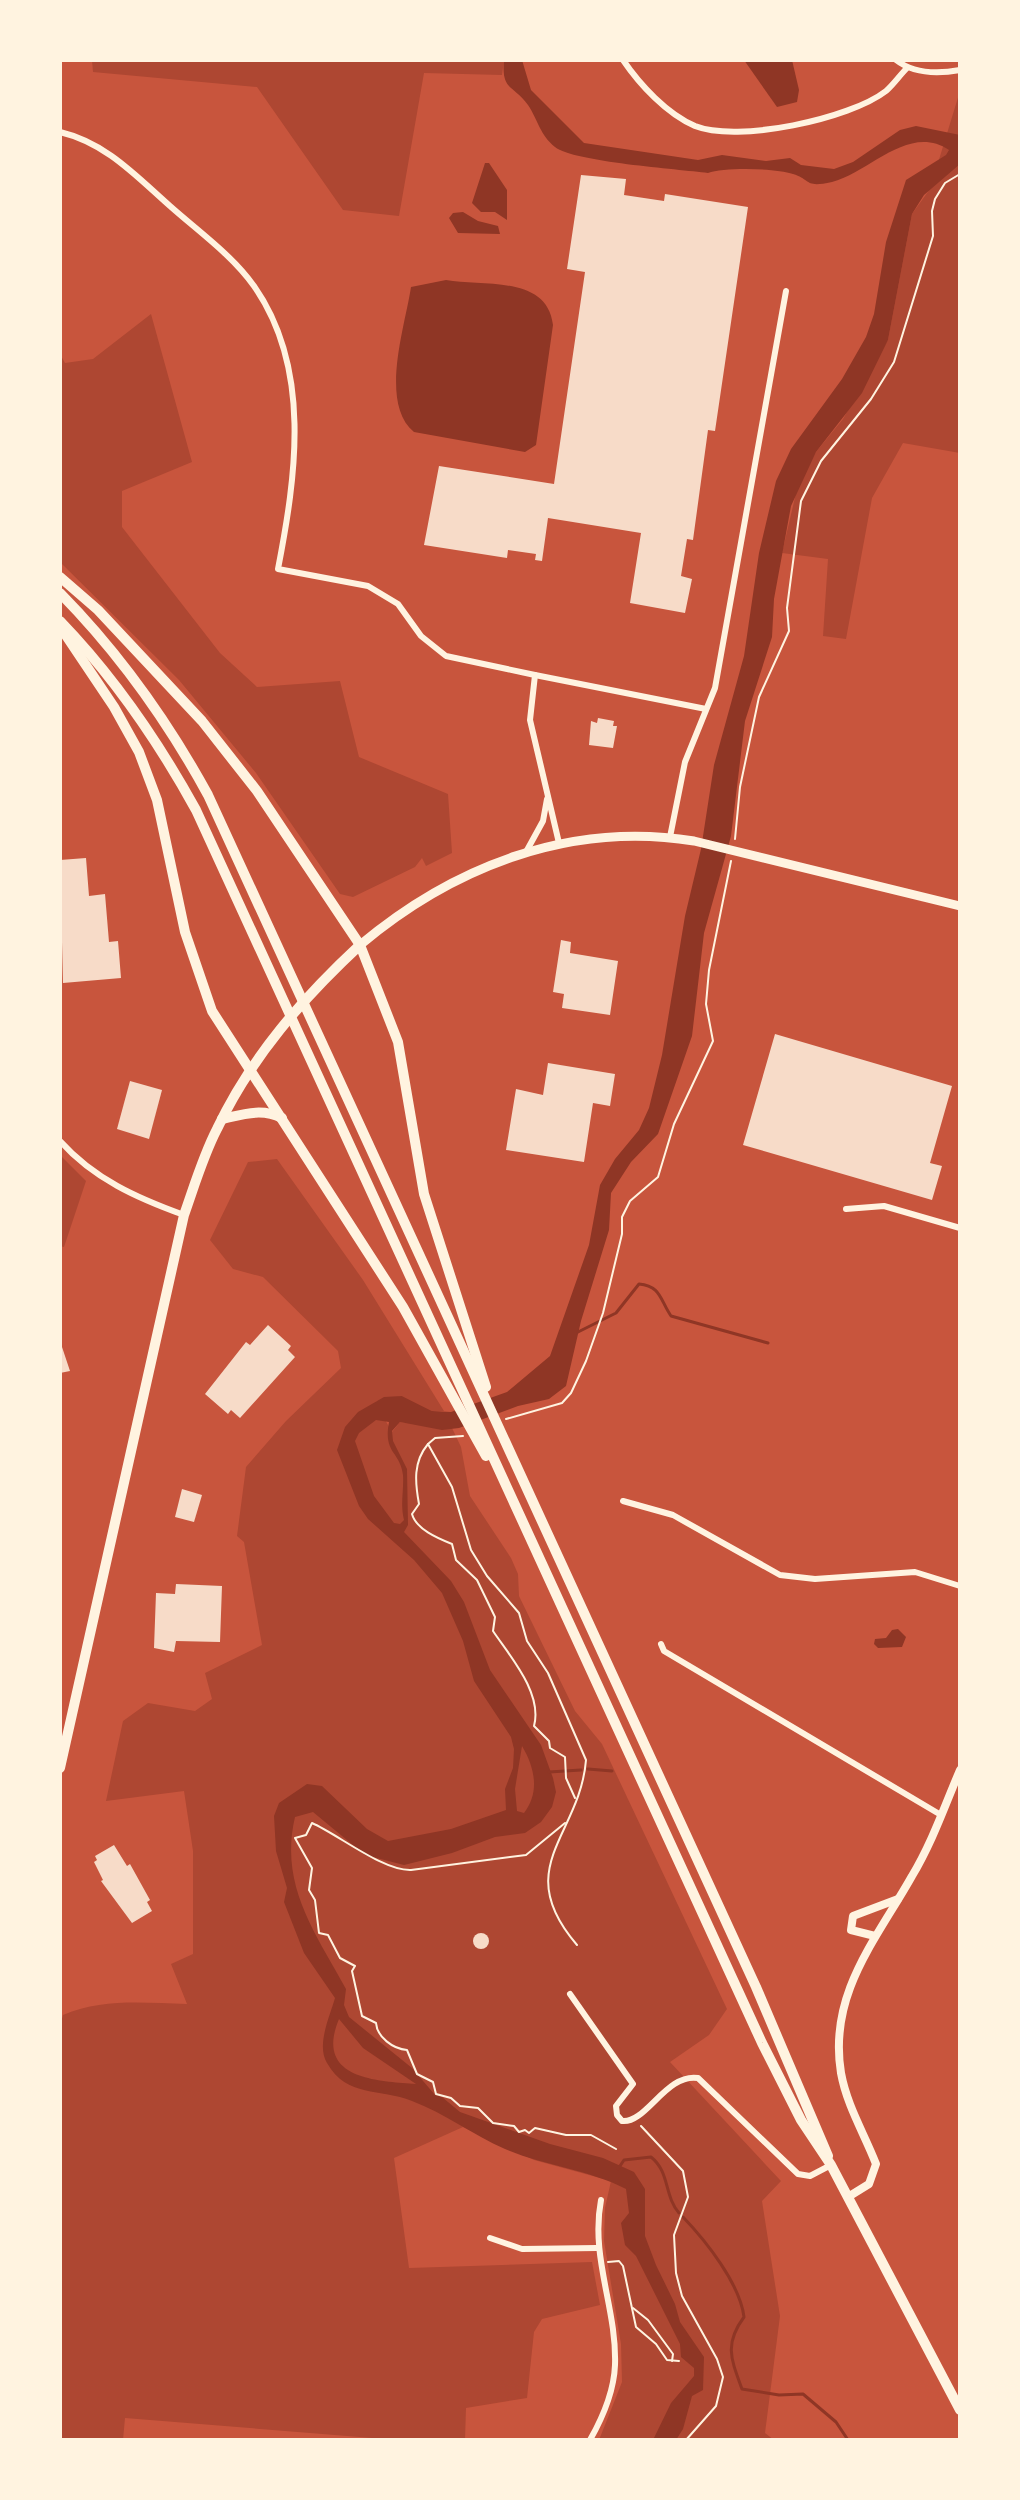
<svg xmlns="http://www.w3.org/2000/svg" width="1020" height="2500" viewBox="0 0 1020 2500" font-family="Georgia,serif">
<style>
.green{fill:#ae4732}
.water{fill:#8f3625;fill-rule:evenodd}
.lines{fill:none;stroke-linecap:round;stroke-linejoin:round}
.stream{stroke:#8f3625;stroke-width:3}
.building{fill:#f7dbc8}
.path{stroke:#fff3e0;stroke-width:2}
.minor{stroke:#fff3e0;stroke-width:6}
.tertiary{stroke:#fff3e0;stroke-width:8}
.secondary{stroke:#fff3e0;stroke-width:9}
.primary{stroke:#fff3e0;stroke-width:10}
</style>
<rect width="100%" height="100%" fill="#c8553d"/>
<g class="green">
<polygon points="92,60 504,60 502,75 424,73 399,216 343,210 257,87 93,72"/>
<polygon points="960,91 960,453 903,443 872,498 846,639 823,636 828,559 782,553 797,489 816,452 843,419 888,340 912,214 930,189"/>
<polygon points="151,314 192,462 122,491 122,527 220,653 257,687 340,681 359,757 448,794 452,853 426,866 422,858 415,867 353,897 340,894 256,773 179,680 60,562 60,354 65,363 93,359"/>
<polygon points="60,1155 86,1181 64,1247 60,1246"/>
<path d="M277,1159L363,1280L444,1411H432L402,1396L375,1402L392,1432L400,1422L452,1428L461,1447L470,1496L511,1558L518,1574L519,1596L575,1711L602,1744L727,2009L709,2035L670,2062L781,2181L762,2201L780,2316L765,2433L774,2440H599L622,2382L621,2344L604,2241L605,2208L611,2181L534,2160L463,2127L394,2158L409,2268L592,2262L600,2305L542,2319L534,2332L527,2398L466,2408L465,2440H397L125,2418L123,2440H60V2026L63,2015C103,1998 144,2003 187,2004L171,1964L193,1954V1851L184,1791L106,1801L123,1721L148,1703L195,1711L212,1699L205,1673L262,1645L244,1542L237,1536L246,1467L286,1421L341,1368L338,1351L263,1277L233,1269L210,1240L248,1162Z"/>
</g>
<g class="water">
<path d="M504,60H522L531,90L584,143L698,160L722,155L766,161L790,158L801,165L834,169L853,162L900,130L916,126L960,135V164L924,195L912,214L888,340L862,393L816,452L791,506L774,599L772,637L745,721L731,836L704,933L692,1036L658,1134L631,1162L611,1193L609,1230L581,1321L566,1386L549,1399L518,1406L459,1428L442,1430L400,1422L392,1431L393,1441L407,1469L408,1525L404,1532L451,1581L464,1602L490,1670L541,1745L553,1778L556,1792L552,1807L541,1822L525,1833L495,1837L452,1853L404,1865L365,1855L313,1812L295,1817C279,1885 315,1932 346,1989L344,2005L349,2017L412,2068L435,2095L442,2097L460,2112L550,2144L603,2158L634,2172L645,2189V2236L656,2265L675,2304L680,2322L704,2357L703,2390L692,2396L683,2429L676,2440H653L671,2403L694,2376V2368L681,2357L680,2344L636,2256L625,2245L621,2223L629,2213L626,2189C587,2169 544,2166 505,2149C473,2135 444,2113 412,2101C380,2088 347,2098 327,2063C316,2045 330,2016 335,1998L304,1953L284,1902L287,1888L276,1851L274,1816L279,1803L307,1784L322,1786L367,1829L388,1841L451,1829L506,1810L505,1789L513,1768L514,1749L511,1737L474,1681L463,1641L442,1593L414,1560L368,1519L359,1506L337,1450L345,1427L358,1412L384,1397L402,1396L432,1411L451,1412L507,1392L550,1356L589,1245L600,1185L615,1159L639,1130L649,1108L662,1055L685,916L701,849L714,765L744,656L759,553L776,481L791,449L842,379L866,337L874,314L886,242L906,180L946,155L949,150C909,123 870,172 832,182C804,188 812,180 793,174C775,168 724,167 708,173C678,169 574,162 555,147C540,135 538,120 528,105C514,85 501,91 504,60ZM376,1420L389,1422C383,1454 400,1451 403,1475C404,1491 400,1504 404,1520L400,1524L394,1523L374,1496L355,1441L359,1433ZM522,1746C535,1768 540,1792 524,1813L517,1811L515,1789ZM339,2019L363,2048L416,2084C376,2081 314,2079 339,2019Z"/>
<polygon points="744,60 792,60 799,90 797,102 777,107"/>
<polygon points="485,163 489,163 507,190 507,220 495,212 481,212 472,203"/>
<polygon points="463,212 478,221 498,226 500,234 458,233 449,218 453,213"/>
<path d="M446,280C481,287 547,274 553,325L536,445L525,452L414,432C379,403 405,327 411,287Z"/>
<polygon points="898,1629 906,1637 902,1647 878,1648 874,1644 875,1639 886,1638 892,1630"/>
</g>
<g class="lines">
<g class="stream">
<path d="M578,1332L616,1313L639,1284C661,1286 660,1300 671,1316L768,1343"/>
<polyline points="588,1769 612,1771"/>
<polyline points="549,1772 581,1770"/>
<path d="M618,2169L624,2160L651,2157C670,2172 664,2196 679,2213"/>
<path d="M683,2217C706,2241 740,2284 744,2317C724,2344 731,2359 742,2389L779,2395L803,2394L836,2422L848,2440"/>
</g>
</g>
<g class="building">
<polygon points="581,175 626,179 624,195 664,201 665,194 748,207 715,431 708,430 693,540 687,539 681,576 692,579 685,613 630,603 641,533 548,518 542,561 535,560 536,554 508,550 507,558 424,545 439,466 554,484 585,272 567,269"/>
<polygon points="598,718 614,721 613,726 617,726 613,748 589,745 591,721 597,723"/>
<polygon points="86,858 89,896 105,894 109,942 118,941 121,978 63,983 60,860"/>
<polygon points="561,940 571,942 570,953 618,961 610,1015 562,1008 564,994 553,992"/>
<polygon points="775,1034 952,1086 930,1163 942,1166 932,1200 743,1145"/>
<polygon points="548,1063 615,1074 610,1106 593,1103 584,1162 506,1150 516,1089 543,1095"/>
<polygon points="130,1081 162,1090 149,1139 117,1129"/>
<polygon points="268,1325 291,1346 288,1350 295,1357 240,1418 231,1410 228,1414 205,1394 246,1342 250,1345"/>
<polygon points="60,1341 70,1371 60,1373"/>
<polygon points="182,1489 202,1495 194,1522 175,1517"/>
<polygon points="176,1584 222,1586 220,1642 176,1641 174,1652 154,1648 156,1593 175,1594"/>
<polygon points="114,1845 127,1866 130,1864 150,1900 147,1902 152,1911 132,1923 101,1881 103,1880 94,1862 97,1860 95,1856"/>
<circle cx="481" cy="1941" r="8"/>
</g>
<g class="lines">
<g class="path">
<polyline points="735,839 740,787 759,697 789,631 787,608 801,501 821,461 871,399 894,362 933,236 932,211 935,199 945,183 960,174"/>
<polyline points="506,1419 562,1403 571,1393 586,1361 603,1313 622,1234 622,1217 630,1201 658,1177 674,1124 713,1041 706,1004 709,970 731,861"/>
<path d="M463,1436L435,1438L428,1444L452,1487L471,1550L487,1576L519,1613L527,1641L548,1673L586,1760C580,1836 510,1867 577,1945"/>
<path d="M428,1444C413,1462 415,1482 419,1504L412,1514C416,1529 437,1538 452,1544L456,1560L477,1580L495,1617L493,1631C509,1655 543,1693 534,1726L549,1741L550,1748L565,1757L566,1778L575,1798"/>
<path d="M565,1823L526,1855L411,1870C383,1871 339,1835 312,1823L306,1835L295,1838L312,1868L309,1890L315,1900L319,1933L328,1935L340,1958L355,1966L352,1971L362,2016L376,2023C377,2037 393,2049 407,2050L417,2074L433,2082L436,2094L451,2098L460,2106L478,2108L493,2123L514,2126L519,2132L525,2130L529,2133L535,2128L566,2135H591L616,2149"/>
<polyline points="641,2126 683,2171 688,2197 674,2235 676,2273 682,2296 717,2359 723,2377 716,2406 686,2440"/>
<polyline points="608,2262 619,2261 623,2266 636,2327 656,2344 667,2360 679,2361"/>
<polyline points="633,2308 648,2320 673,2354 672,2361"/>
</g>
<g class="minor">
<path d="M623,60C640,85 667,114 695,126C738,143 850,119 886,91C893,85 900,75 907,68"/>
<path d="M896,60C914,74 938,74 960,70"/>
<path d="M60,132C106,143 135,175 170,206C198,231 232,255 254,286C312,369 296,476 278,569L368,586L398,604L421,636L446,656L535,675L530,720L559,843"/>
<polyline points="535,675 706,709"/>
<polyline points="670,837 685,762 715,688 786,291"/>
<polyline points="526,852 543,821 547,799"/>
<path d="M60,1141C94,1179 137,1198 184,1215"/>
<polyline points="846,1209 884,1206 960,1228"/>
<polyline points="623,1501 673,1515 780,1575 815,1579 915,1572 960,1586"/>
<polyline points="661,1644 664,1651 941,1815"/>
<path d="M570,1994L633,2084L616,2106L617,2115L622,2121C646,2124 666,2073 698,2078L798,2174L810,2176L831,2165"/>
<polyline points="490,2238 522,2249 597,2248"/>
<path d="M590,2440C603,2417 614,2392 615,2365C617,2308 590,2258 601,2200"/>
</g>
<g class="tertiary">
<polyline points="875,1936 851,1930 853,1916 898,1899"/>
<path d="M848,2197L869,2184L876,2164C864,2133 847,2106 841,2073C828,1994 876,1940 912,1876C932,1843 945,1805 960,1770"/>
</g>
<path class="secondary" d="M360,945C454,866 571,821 694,841L960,906"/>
<g class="primary">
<polyline points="60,577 98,610 202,721 257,791 360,945 398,1042 424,1194 486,1387"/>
<path d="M60,593C120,654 167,720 208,795L756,1987L828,2156"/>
<path d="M60,621C115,678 158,741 196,810L762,2043L801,2120L831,2165L960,2410"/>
<polyline points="63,631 114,707 139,752 157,800 185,932 212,1011 403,1307 486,1456"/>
<path d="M222,1119C244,1114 262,1108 282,1118"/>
<path d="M60,1768L184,1215C194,1187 203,1156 217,1129C251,1057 303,998 360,945"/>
</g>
</g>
<rect width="1020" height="2500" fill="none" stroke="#fff3e0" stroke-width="124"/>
</svg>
